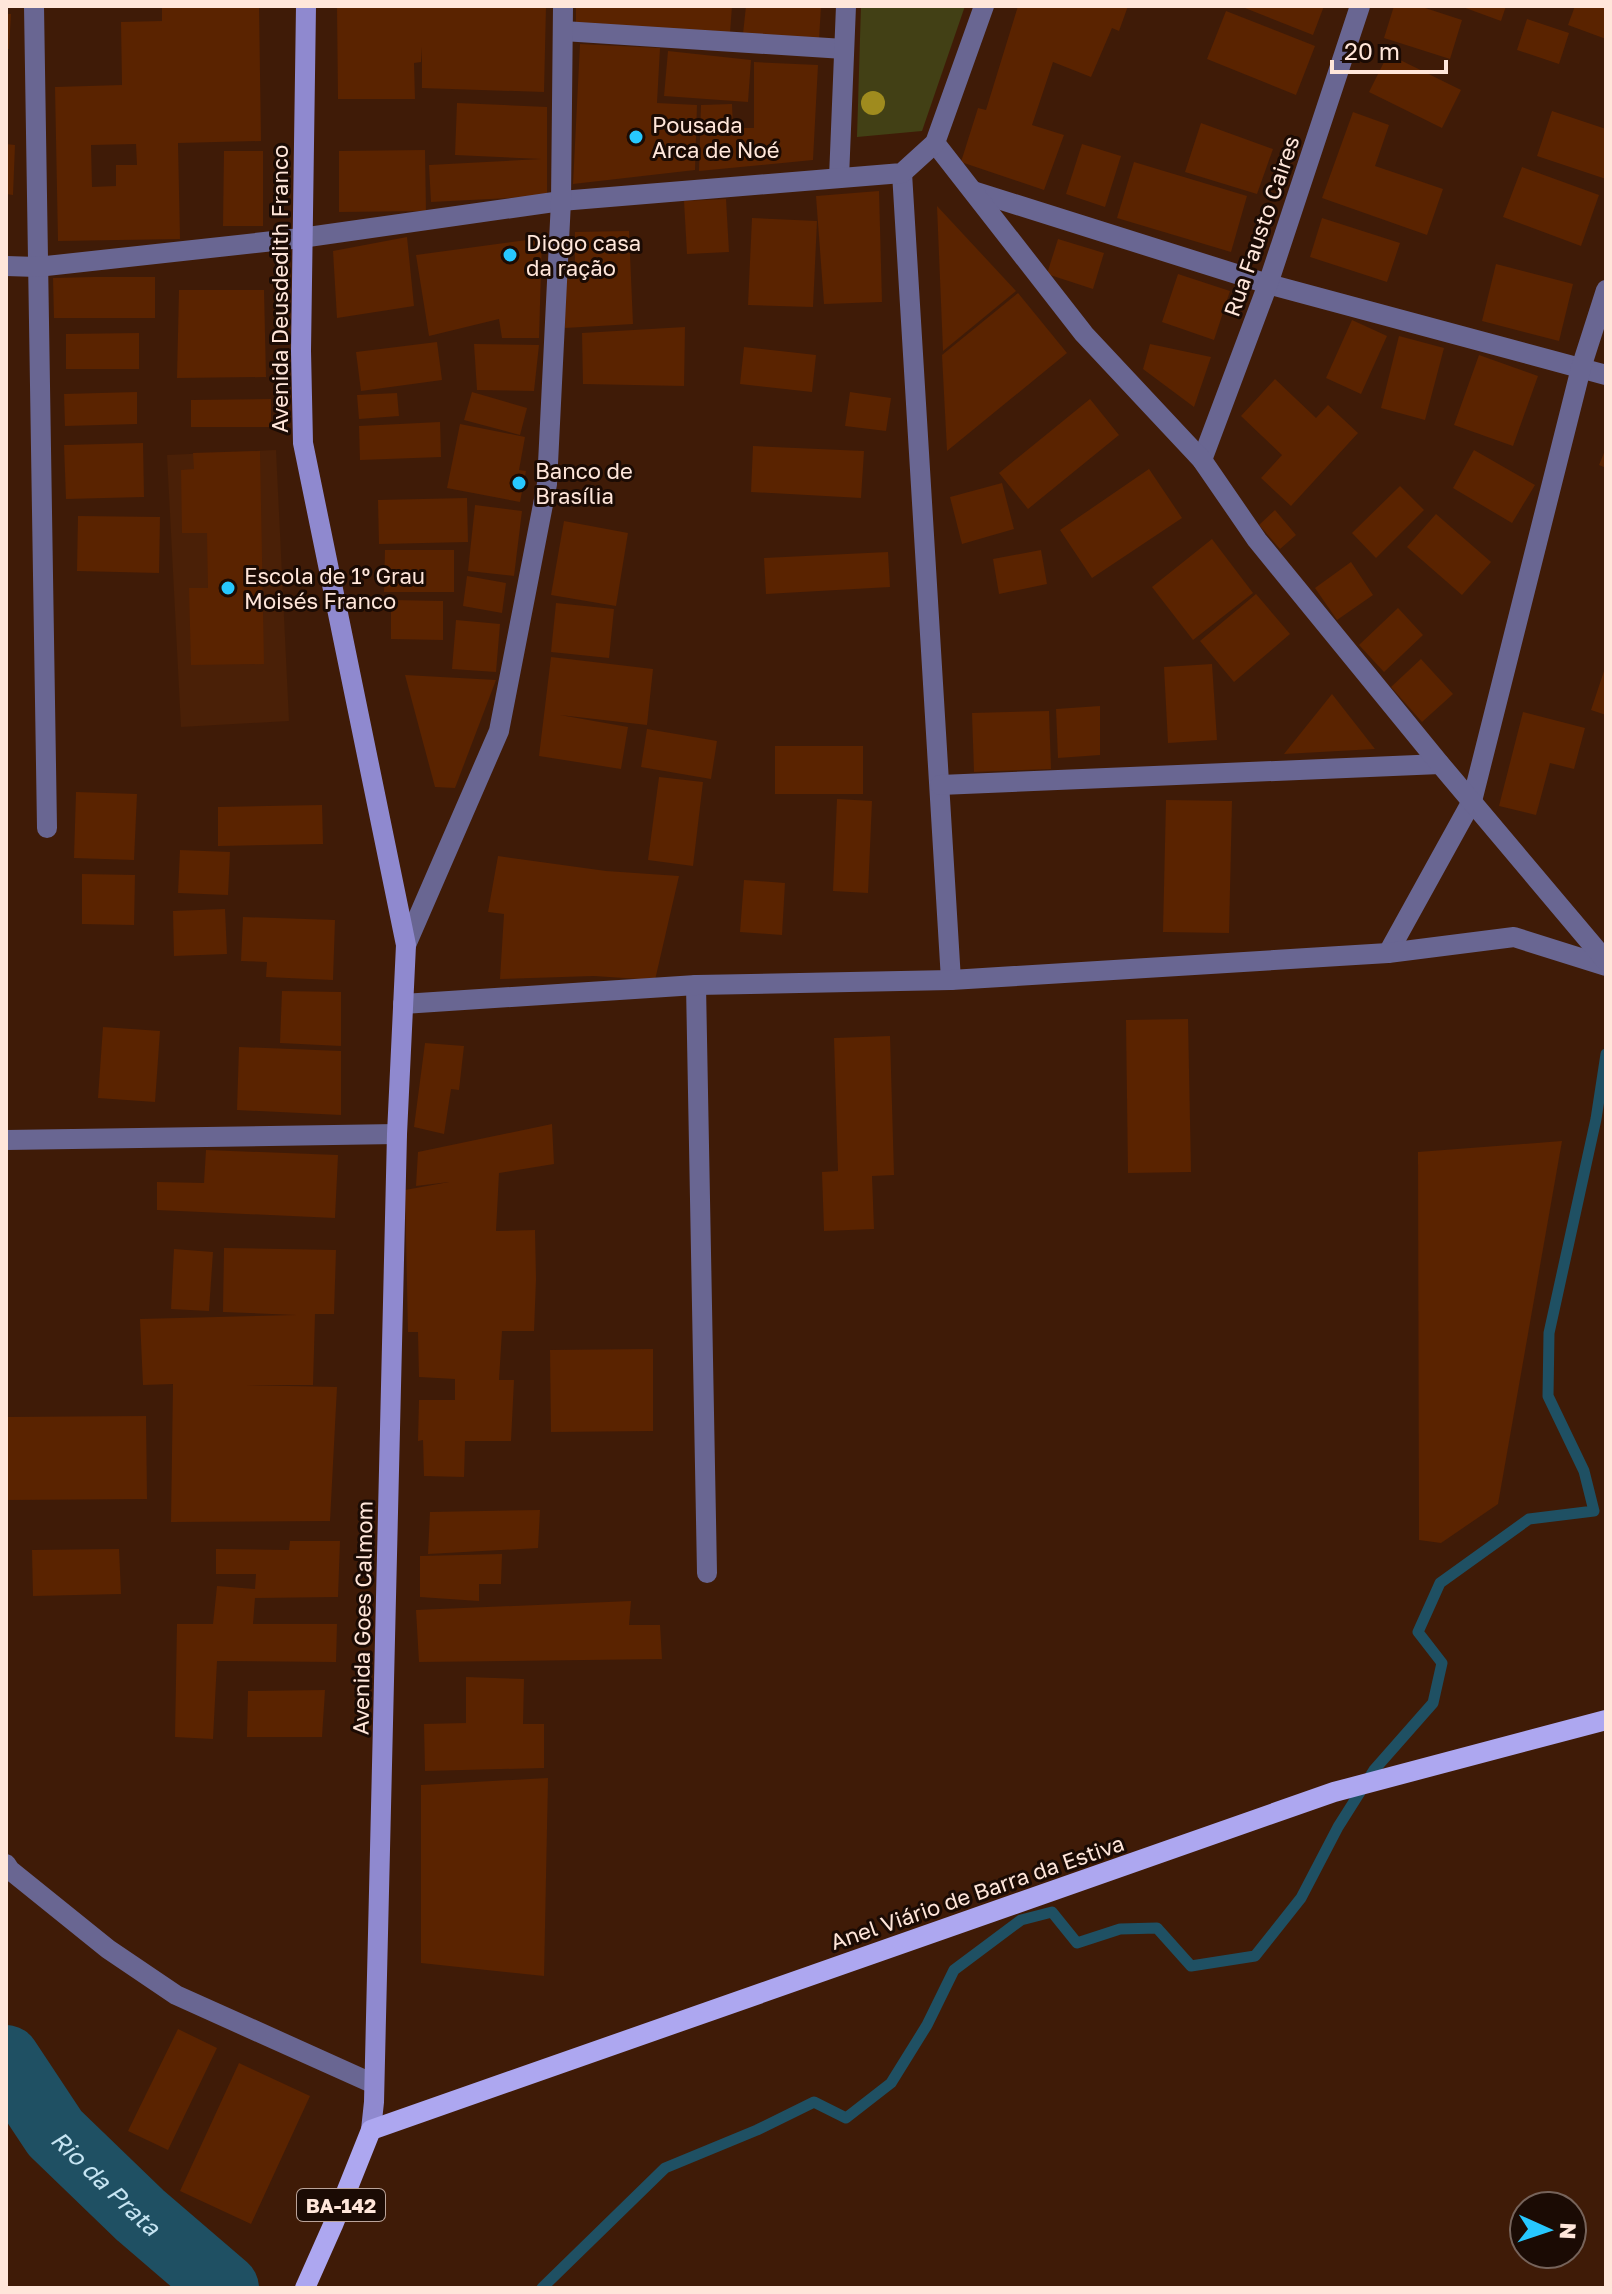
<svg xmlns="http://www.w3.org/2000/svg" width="1612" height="2294" viewBox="0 0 1612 2294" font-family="'Golos Text',sans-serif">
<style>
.built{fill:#4a2007}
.green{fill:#424015}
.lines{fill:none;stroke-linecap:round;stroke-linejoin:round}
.stream{stroke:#1f5063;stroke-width:11}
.river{stroke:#1f5063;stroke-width:68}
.building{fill:#5a2300;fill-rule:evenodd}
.minor{stroke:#696692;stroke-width:20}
.tertiary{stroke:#696692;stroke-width:20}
.secondary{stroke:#8f89cf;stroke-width:20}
.primary{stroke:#ada7f0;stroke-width:20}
.tree{fill:#9f8b1e}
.poi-dot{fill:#27c8ff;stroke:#1b0b04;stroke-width:3}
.labels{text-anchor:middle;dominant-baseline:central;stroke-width:6;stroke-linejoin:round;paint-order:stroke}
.shield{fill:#1b0b04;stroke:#bba49a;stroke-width:2}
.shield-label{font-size:20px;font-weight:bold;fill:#ffe6da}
.poi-label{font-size:22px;fill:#ffe6da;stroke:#1b0b04;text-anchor:start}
.street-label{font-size:22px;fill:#ffe6da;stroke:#1b0b04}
.water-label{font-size:24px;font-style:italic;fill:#c6e4f2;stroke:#1b0b04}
</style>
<rect width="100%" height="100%" fill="#3f1b07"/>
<polygon class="built" points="276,450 289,721 181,727 167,455"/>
<polygon class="green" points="861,6 965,6 922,131 857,137"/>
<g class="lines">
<polyline class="stream" points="542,2288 665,2168 757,2130 814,2102 846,2118 891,2083 927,2025 954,1970 1021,1920 1052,1912 1077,1943 1120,1929 1157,1928 1191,1966 1255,1956 1301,1898 1338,1827 1374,1770 1433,1703 1442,1663 1418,1632 1440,1583 1529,1519 1594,1511 1584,1471 1548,1396 1549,1333 1596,1119 1606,1054"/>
<path class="river" id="s1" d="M6,2059L55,2133L140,2215L225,2288"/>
</g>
<g class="building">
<path d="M162,6H259L261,141L178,143L180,239L58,241L55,87L122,85L121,22L162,21ZM136,144L137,165H116V186L92,187L91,145Z"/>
<polygon points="337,6 546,6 544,92 422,88 422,47 421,62 414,63 415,99 338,99"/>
<polygon points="576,6 732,6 730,33 576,23"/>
<polygon points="746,6 821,6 819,40 743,34"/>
<polygon points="1018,6 1128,6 1119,31 1112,28 1091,77 1053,62 1032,125 1064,135 1044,190 961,162 978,108 986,110"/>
<polygon points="1240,6 1324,6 1313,35"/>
<polygon points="1394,6 1419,6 1462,20 1450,59 1384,38"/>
<polygon points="1460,6 1506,6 1501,21"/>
<polygon points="1575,6 1606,6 1606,39 1568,25"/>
<polygon points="1226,11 1315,46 1296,95 1207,59"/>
<polygon points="6,14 11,14 9,49 6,49"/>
<polygon points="1527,19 1569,33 1559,64 1517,50"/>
<polygon points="580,44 660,48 657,103 697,105 695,170 573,184"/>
<polygon points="668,51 751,60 748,102 664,96"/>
<polygon points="1388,54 1461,90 1442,128 1369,92"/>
<polygon points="754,62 818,65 813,160 699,171 701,105 732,104 733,128 754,128"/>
<polygon points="457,103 547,107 547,196 431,202 429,165 541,159 455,155"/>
<polygon points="1552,111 1606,129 1606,179 1537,156"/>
<polygon points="1353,112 1389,125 1375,166 1443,189 1427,235 1322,198"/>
<polygon points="1201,123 1273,149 1257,194 1185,172"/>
<polygon points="6,144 15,145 13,195 6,194"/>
<polygon points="1082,144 1121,156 1105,207 1066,194"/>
<polygon points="425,150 426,211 339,212 339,151"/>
<polygon points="224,151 263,151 263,226 223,226"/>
<polygon points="1134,162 1247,196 1231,252 1117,218"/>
<polygon points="1522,167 1599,195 1581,246 1503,217"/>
<polygon points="879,191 882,302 824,304 816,196"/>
<polygon points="726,199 729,252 687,254 684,201"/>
<polygon points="937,206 1016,291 943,351"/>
<polygon points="752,218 817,221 813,307 748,305"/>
<polygon points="1322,218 1400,243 1387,282 1310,257"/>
<polygon points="629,231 633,324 565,328 565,267 575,267 575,232"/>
<polygon points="407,237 414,306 337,318 333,251"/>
<polygon points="542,238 539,338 502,338 499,319 429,336 416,255"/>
<polygon points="1058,239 1104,253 1093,289 1047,274"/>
<polygon points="1496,264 1573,284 1559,341 1482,321"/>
<polygon points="1178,274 1230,291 1214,340 1162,322"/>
<polygon points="93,277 155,277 155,318 54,318 53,278"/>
<polygon points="179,290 264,290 266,377 177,378"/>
<polygon points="1018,293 1067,353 947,451 942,355"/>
<polygon points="1352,320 1387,336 1361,394 1326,378"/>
<polygon points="685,327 684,386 583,384 582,333"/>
<polygon points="139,333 139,369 66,369 66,334"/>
<polygon points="1399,336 1444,348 1425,420 1381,408"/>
<polygon points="437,342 442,380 361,391 356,352"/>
<polygon points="474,344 539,345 534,391 477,390"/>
<polygon points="1150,344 1211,357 1194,407 1143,369"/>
<polygon points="744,347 816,355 812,392 740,384"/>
<polygon points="1479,355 1538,376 1513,446 1454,425"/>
<polygon points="1275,379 1316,418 1328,405 1358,433 1291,506 1261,478 1282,455 1241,416"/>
<polygon points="137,392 137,424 65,426 64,394"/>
<polygon points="472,392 527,408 520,435 464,420"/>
<polygon points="850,392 891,398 886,431 845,426"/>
<polygon points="397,393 399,416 359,419 357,395"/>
<polygon points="271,399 271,427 191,427 191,400"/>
<polygon points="1090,399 1119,435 1028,509 999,473"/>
<polygon points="440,422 441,457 360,460 359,426"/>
<polygon points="460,424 525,437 519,470 526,471 520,502 447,488"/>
<polygon points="143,443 144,497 66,499 64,445"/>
<polygon points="753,446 864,451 861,498 751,492"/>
<polygon points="1606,448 1606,468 1599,465"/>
<polygon points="1474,450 1535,485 1512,523 1453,488"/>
<polygon points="260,451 264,664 191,665 189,588 208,588 207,533 182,533 181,470 194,469 193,453"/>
<polygon points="1149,469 1182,518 1092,578 1060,530"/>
<polygon points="1002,483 1014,529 962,544 950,497"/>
<polygon points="1400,486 1424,510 1376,558 1352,533"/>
<polygon points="467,498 468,542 379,544 378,500"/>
<polygon points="475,505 522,511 514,576 468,571"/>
<polygon points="1275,510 1296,535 1280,549 1259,525"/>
<polygon points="1436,514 1491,562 1462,595 1407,547"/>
<polygon points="78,516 160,517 159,573 77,571"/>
<polygon points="564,521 628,533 616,606 551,595"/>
<polygon points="1212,539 1253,593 1193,640 1152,587"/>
<polygon points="385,550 454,550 454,592 384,592"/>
<polygon points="1041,550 1047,584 999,594 993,559"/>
<polygon points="888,552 890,587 766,594 764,558"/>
<polygon points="1351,562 1373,595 1337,620 1315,588"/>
<polygon points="467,576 506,583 502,613 463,606"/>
<polygon points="1256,594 1290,634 1234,682 1200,641"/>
<polygon points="391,600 443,601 443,640 391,639"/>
<polygon points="556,603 614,609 609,658 551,652"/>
<polygon points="1398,608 1423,635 1384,672 1359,645"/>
<polygon points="456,620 500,624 496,672 452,669"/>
<polygon points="551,657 653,669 647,725 560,715 628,727 621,769 539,756"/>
<polygon points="1421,659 1453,694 1422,722 1391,687"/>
<polygon points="1212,664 1217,740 1168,743 1164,667"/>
<polygon points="1606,665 1606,715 1591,710"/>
<polygon points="405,675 496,680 455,788 435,787"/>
<polygon points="1332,694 1375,749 1284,754"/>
<polygon points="1100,706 1100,755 1058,758 1056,709"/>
<polygon points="1049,711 1051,769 974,772 972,713"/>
<polygon points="1523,712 1585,728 1574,769 1550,763 1536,815 1499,806"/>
<polygon points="647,729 717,741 711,779 641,767"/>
<rect x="775" y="746" width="88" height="48"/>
<polygon points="659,777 703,782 693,866 648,860"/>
<polygon points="76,792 137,794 134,860 74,858"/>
<polygon points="837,799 872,801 868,893 833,891"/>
<polygon points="1166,800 1232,801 1229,933 1163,932"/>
<polygon points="322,805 323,844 218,846 218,807"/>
<polygon points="180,850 230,852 228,895 178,893"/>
<polygon points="498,856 606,871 679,876 655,980 594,976 500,979 504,914 488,912"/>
<polygon points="82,874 135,875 134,925 82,924"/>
<polygon points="744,880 785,883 782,935 740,932"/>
<polygon points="225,909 227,954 174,956 173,911"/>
<polygon points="243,917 335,920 333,980 266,977 267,962 241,961"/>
<polygon points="282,991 341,992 341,1046 280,1043"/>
<polygon points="1188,1019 1191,1172 1128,1173 1126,1020"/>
<polygon points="103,1027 160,1031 155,1102 98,1098"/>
<polygon points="890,1036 894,1175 872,1176 874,1229 824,1231 822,1172 838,1171 834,1038"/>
<polygon points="425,1043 464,1046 459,1090 451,1089 444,1134 414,1127"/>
<polygon points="239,1047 341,1051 341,1115 237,1110"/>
<polygon points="552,1124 554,1164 499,1173 496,1231 535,1230 536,1279 534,1331 502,1331 499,1380 514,1380 511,1441 465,1441 464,1477 424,1476 423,1440 418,1441 419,1400 455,1400 455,1379 419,1377 418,1332 408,1332 405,1190 449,1182 416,1186 418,1152"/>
<polygon points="1562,1141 1498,1504 1441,1543 1419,1540 1418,1152"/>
<polygon points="206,1150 338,1155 335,1218 157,1210 157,1182 204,1183"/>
<polygon points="224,1248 336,1250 334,1314 315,1314 313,1385 246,1385 337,1387 330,1521 171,1522 173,1384 143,1385 140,1319 296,1315 223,1312"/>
<polygon points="174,1249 213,1252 209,1311 171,1309"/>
<polygon points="653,1349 653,1431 551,1432 550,1350"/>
<polygon points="146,1416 147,1499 6,1500 6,1417"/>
<polygon points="540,1510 538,1548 428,1554 430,1512"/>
<polygon points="290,1541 340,1541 338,1597 255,1598 253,1624 337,1624 336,1662 217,1661 213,1739 175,1737 177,1624 213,1624 217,1586 255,1589 256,1574 216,1574 216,1549 289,1550"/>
<polygon points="119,1549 121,1594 33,1596 32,1550"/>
<polygon points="502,1554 501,1584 479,1584 479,1601 420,1597 420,1556"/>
<polygon points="631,1601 629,1625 660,1625 662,1659 419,1662 416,1610"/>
<polygon points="466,1677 524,1679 523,1724 544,1724 544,1768 425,1771 424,1724 466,1723"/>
<polygon points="325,1690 322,1737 247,1737 248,1691"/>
<polygon points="548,1778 544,1976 421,1963 421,1785"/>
<polygon points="178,2029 217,2048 168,2150 128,2131"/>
<polygon points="239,2063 310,2096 251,2224 180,2191"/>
</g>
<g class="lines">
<g class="minor">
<polyline points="34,6 47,828"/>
<polyline points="563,31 844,49"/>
<polyline points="902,173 951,980"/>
<polyline points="839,178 846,6"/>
<polyline points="973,191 1268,284 1606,375"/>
<polyline points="6,266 37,267 301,238"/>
<polyline points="1202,460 1268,284 1360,6"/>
<polyline points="940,785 1440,764"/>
<polyline points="1388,953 1472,801 1581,368 1606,290"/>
<polyline points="696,985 707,1573"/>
<polyline points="403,1004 696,985 951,980 1388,953 1514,937 1606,966"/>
<polyline points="6,1140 397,1134"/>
<polyline points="6,1864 10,1870 108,1949 176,1995 374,2084"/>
</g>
<g class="tertiary">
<polyline points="935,143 1084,334 1202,460 1257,540 1440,764 1606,961"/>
<polyline points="301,238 561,201 902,173 935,143 984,6"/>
<polyline points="406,945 499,731 547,484 561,201 563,6"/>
</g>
<polyline class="secondary" points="306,6 301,351 303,443 406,945 397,1134 374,2102 371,2130"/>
<polyline class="primary" points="305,2288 333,2225 371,2130 1334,1792 1606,1720"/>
</g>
<circle class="tree" cx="873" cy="103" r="12"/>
<g class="poi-dot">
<circle cx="636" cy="137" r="8"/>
<circle cx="510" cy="255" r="8"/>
<circle cx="519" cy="483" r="8"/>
<circle cx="228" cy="588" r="8"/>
</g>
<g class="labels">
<rect class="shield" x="297" y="2189" width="88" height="32" rx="6"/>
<g class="shield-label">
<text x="341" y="2205">BA-142</text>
</g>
<g class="poi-label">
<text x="652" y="124">Pousada<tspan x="652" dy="25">Arca de Noé</tspan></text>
<text x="526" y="242">Diogo casa<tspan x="526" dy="25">da ração</tspan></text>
<text x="535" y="470">Banco de<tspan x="535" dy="25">Brasília</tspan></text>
<text x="244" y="575">Escola de 1º Grau<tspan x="244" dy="25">Moisés Franco</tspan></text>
</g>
<g class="street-label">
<text transform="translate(1261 226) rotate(-71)">Rua Fausto Caires</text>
<text transform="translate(279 289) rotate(-90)">Avenida Deusdedith Franco</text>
<text transform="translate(362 1618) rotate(-89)">Avenida Goes Calmom</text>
<text transform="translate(977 1892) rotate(-19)">Anel Viário de Barra da Estiva</text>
</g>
<g class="water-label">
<text stroke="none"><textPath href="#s1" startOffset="160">Rio da Prata</textPath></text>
</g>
</g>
<rect width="1612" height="2294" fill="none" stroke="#ffe6da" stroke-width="16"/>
<g transform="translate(1548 2230) rotate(93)"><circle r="38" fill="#1b0b04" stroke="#76635a" stroke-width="2"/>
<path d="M0-6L14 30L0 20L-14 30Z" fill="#27c8ff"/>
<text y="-12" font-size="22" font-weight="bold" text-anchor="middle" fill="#ffe6da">N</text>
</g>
<path d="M1332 60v12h114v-12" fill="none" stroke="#ffe6da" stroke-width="4"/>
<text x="1344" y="60" font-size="24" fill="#ffe6da" stroke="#1b0b04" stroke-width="6" paint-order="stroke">20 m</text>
</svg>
